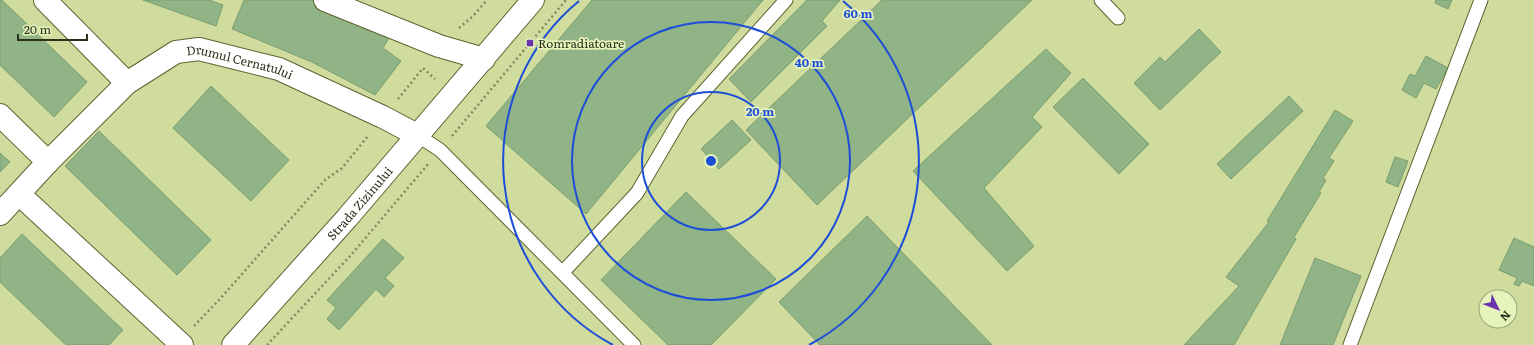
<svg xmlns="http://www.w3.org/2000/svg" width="1534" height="345" viewBox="0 0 1534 345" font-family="Literata,serif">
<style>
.built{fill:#cfdc9d;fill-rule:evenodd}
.building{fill:#91b486;stroke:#7b9d70}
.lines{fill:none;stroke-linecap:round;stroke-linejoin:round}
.lane-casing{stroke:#5b6531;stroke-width:15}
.street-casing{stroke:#5b6531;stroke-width:24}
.secondary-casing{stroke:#5b6531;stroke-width:24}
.path{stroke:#808963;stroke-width:2.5;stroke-dasharray:2 3;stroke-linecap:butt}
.lane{stroke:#fff;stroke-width:13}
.street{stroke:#fff;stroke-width:22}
.secondary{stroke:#fff;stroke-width:22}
.ring{fill:none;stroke:#1d4ed8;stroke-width:2}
.poi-dot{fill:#6734ab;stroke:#e6f3bb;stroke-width:1.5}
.labels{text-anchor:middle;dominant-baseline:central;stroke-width:3.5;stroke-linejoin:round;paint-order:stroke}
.poi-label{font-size:12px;fill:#2b301a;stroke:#e6f3bb;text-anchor:start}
.street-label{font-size:12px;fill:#2b301a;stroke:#e6f3bb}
.centre{fill:#1d4ed8;stroke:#e6f3bb;stroke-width:2}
.ring-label{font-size:12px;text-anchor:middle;font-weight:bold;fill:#1d4ed8;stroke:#e6f3bb;stroke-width:3.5;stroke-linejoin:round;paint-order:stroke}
</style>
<rect width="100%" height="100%" fill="#d9e6ae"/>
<path class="built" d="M0,0H1534V345H0ZM1486,297H1510V321H1486Z"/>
<g class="building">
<polygon points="0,0 2,0 87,82 54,117 0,65"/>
<polygon points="143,0 209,0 223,5 216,26"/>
<polygon points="244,0 312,0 336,10 334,15 389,38 383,48 401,61 375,95 312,62 232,29"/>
<polygon points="592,0 763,0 586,214 486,126"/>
<polygon points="807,0 840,0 822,21 827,26 751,102 729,79"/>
<polygon points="882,0 1032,0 817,205 746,130"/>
<polygon points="1436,0 1452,0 1448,9 1435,3"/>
<polygon points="1199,29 1221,52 1160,110 1134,83 1160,57 1165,62"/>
<polygon points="1046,49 1071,73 1032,117 1042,127 984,188 1034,246 1007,271 913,171"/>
<polygon points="1426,56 1448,68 1436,89 1424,83 1416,98 1402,90 1410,74 1415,76"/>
<polygon points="1083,78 1149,144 1119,174 1053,107"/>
<polygon points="211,86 289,160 251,201 173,128"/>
<polygon points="1289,96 1303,111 1231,179 1217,164"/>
<polygon points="1335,110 1353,121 1329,158 1334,161 1323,178 1326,180 1319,192 1321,193 1294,237 1296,239 1234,345 1184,345 1239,286 1226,277 1269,222 1267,221"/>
<polygon points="732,120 751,140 719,169 701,149"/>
<polygon points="99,131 211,240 177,275 65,166"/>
<polygon points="0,153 10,162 0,172"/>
<polygon points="1395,157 1408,161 1398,187 1386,182"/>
<polygon points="686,192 776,279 711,345 668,345 601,280"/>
<polygon points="867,216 992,345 820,345 779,302"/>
<polygon points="22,234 123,330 109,345 66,345 0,282 0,258"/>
<polygon points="1514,238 1534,247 1534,286 1522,281 1519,286 1514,284 1517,278 1499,270"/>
<polygon points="383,239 404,258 385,278 394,286 384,297 376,289 339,330 327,319 336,308 327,300"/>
<polygon points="1315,258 1361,276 1333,345 1280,345"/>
</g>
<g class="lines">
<g class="lane-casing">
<g id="lane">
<polyline points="1101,0 1118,18"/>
<polyline points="417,135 440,150 634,345"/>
<polyline points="563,272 637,193 682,116 786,0"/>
<polyline points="1350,345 1481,0"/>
</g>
</g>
<g class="street-casing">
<g id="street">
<polyline points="45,0 127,83"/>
<polyline points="325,0 439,46 484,59"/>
<polyline points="0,115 48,162"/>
<polyline points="19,194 182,345"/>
<path id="s1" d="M0,214L48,162L127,83L176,52L199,49L279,69L383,117L417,135"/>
</g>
</g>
<g class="secondary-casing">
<g id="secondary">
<path id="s2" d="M233,345L347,218L533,0"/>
</g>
</g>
<g class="path">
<polyline points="459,28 473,16 487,0"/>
<polyline points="398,99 423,68 435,79"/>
<polyline points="452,136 566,0"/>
<polyline points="194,326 219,300 325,180 342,168 368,136"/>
<polyline points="267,345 352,254 429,163"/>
</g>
<use href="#lane" class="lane"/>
<use href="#street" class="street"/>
<use href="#secondary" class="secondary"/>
</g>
<g class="ring">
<circle cx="711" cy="161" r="69"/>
<circle cx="711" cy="161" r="139"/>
<path d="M613 345A208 208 0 0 1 579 1M843 1A208 208 0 0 1 809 345"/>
</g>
<rect class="poi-dot" x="526" y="39" width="8" height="8" rx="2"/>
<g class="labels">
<g class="poi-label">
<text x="538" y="43">Romradiatoare</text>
</g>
<g class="street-label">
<text stroke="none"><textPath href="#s1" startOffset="306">Drumul Cernatului</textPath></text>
<text stroke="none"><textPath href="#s2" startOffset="190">Strada Zizinului</textPath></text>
</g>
</g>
<circle cx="711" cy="161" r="6" class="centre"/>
<g class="ring-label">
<text x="858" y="18">60 m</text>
<text x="809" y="67">40 m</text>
<text x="760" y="116">20 m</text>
</g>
<g transform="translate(1498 309) rotate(133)"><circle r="19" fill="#e6f3bb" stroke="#9ba57b"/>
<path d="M0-3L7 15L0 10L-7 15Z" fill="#6734ab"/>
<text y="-6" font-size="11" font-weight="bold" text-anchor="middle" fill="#2b301a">N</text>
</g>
<path d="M18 34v6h69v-6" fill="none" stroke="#2b301a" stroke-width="2"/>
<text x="24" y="34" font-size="12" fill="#2b301a" stroke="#e6f3bb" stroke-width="3" paint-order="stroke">20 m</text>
</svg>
